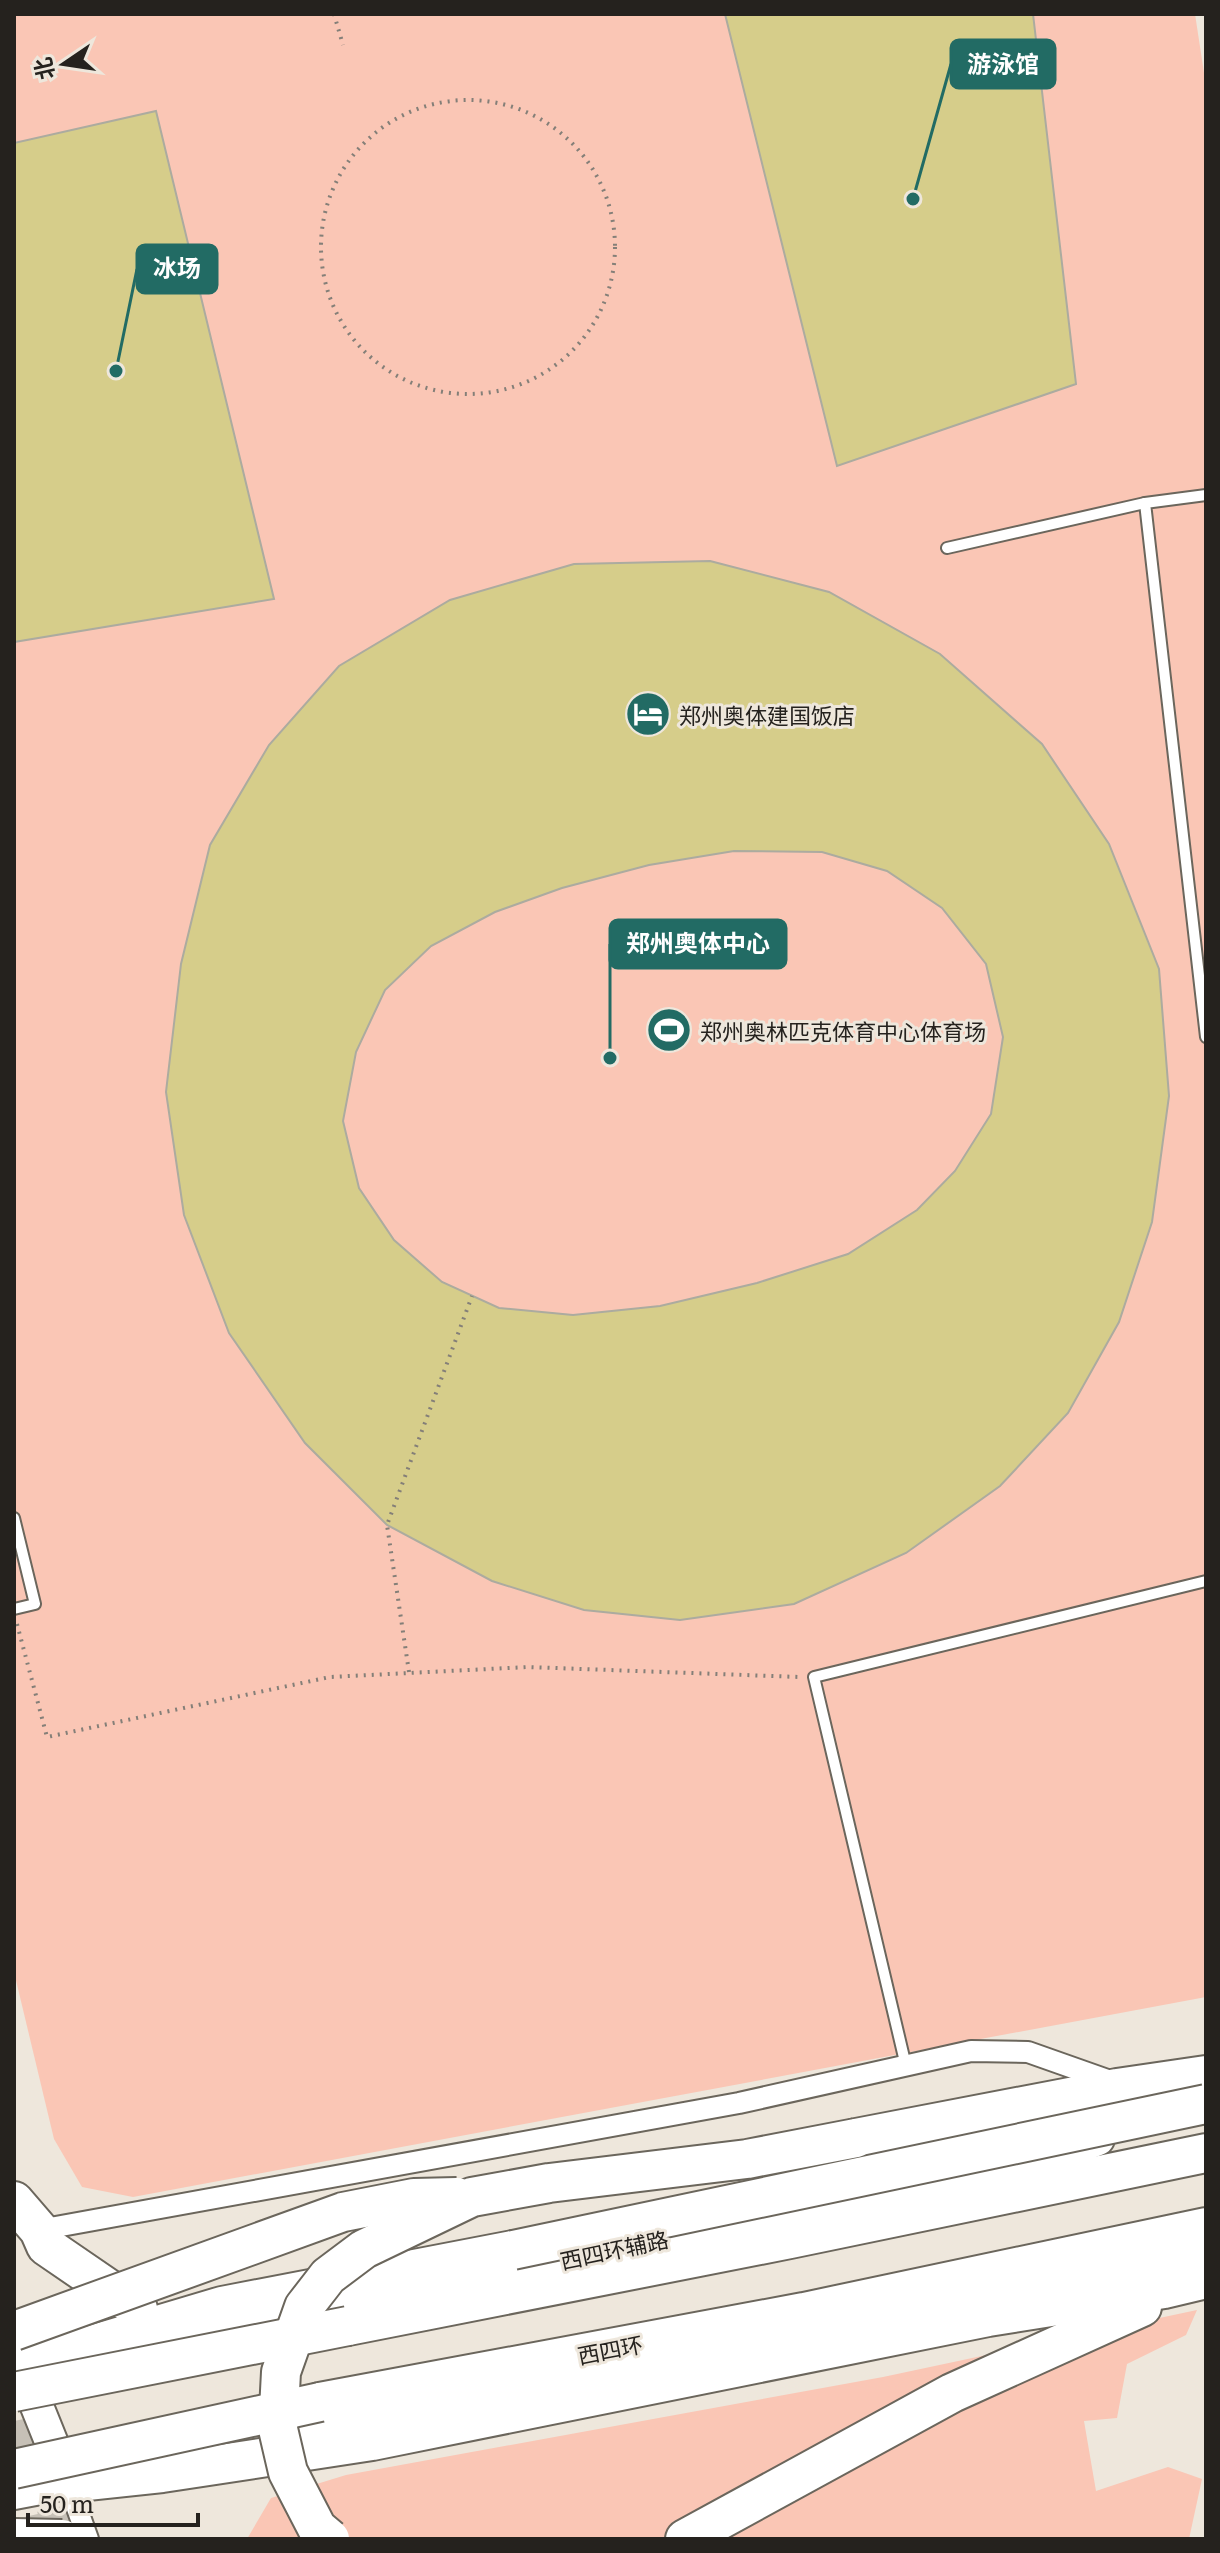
<svg xmlns="http://www.w3.org/2000/svg" width="1220" height="2553" viewBox="0 0 1220 2553" font-family="Literata,'Noto Sans SC',serif">
<style>
.green{fill:#fac6b5}
.building{fill:#d6cd8a;stroke:#acab9f;stroke-width:2;fill-rule:evenodd}
.lines{fill:none;stroke-linecap:round;stroke-linejoin:round}
.primary-tunnel{stroke:#c6c0b6;stroke-width:32;stroke-dasharray:32 16;stroke-linecap:butt}
.highway-tunnel{stroke:#c6c0b6;stroke-width:38;stroke-dasharray:38 19;stroke-linecap:butt}
.lane-casing{stroke:#6b665c;stroke-width:14}
.street-casing{stroke:#6b665c;stroke-width:24}
.primary-casing{stroke:#6b665c;stroke-width:36}
.highway-casing{stroke:#6b665c;stroke-width:42}
.path{stroke:#847f78;stroke-width:4;stroke-dasharray:2 6;stroke-linecap:butt}
.lane{stroke:#fff;stroke-width:10}
.street{stroke:#fff;stroke-width:20}
.primary{stroke:#fff;stroke-width:32}
.highway{stroke:#fff;stroke-width:38}
.highway-bridge-casing{stroke:#6b665c;stroke-width:42;stroke-linecap:butt}
.highway-bridge{stroke:#fff;stroke-width:38}
.labels{text-anchor:middle;dominant-baseline:central;stroke-width:6;stroke-linejoin:round;paint-order:stroke}
.poi-label{font-size:22px;fill:#25221e;stroke:#eee7dc;text-anchor:start}
.street-label{font-size:22px;fill:#25221e;stroke:#eee7dc}
.leader{fill:none;stroke:#226b64;stroke-width:3}
.callout-dot{fill:#226b64;stroke:#eee7dc;stroke-width:3}
.callout{fill:#226b64;stroke:#226b64;stroke-width:3}
.callout-label{font-size:24px;text-anchor:middle;font-weight:bold;fill:#fff}
</style>
<rect width="100%" height="100%" fill="#eee7dc"/>
<g class="green">
<polygon points="14,14 1195,14 1206,86 1206,1997 133,2197 82,2187 54,2139 14,1972"/>
<polygon points="1197,2310 1186,2335 1127,2364 1117,2418 1084,2421 1096,2491 1168,2467 1202,2479 1189,2539 247,2539 271,2498 346,2475 883,2377"/>
</g>
<g class="building">
<polygon points="725,14 1033,14 1076,384 837,466"/>
<polygon points="156,111 274,599 14,642 14,143"/>
<path d="M710,561L829,592L940,654L1042,744L1109,844L1159,969L1169,1096L1152,1222L1119,1322L1068,1413L1000,1486L906,1553L794,1604L680,1620L584,1610L492,1581L387,1525L305,1443L229,1333L184,1215L166,1092L181,964L210,845L269,745L339,666L450,600L574,564ZM734,851L822,852L887,871L942,908L986,964L1003,1037L991,1114L955,1171L917,1210L848,1254L757,1283L660,1306L573,1315L499,1308L442,1282L394,1240L359,1188L343,1121L356,1052L385,990L431,946L495,912L562,888L649,865Z"/>
</g>
<g class="lines">
<polyline class="primary-tunnel" points="14,2421 39,2539"/>
<polyline class="highway-tunnel" points="43,2452 63,2539"/>
<g class="lane-casing">
<g id="lane">
<polyline points="1206,495 1145,503 1206,1037"/>
<polyline points="947,548 1145,503"/>
<polyline points="14,1518 35,1604 14,1609"/>
<polyline points="906,2066 814,1677 1206,1581"/>
</g>
</g>
<g class="street-casing">
<g id="street">
<polyline points="39,2230 739,2103 971,2051 1028,2052 1113,2082"/>
<polyline points="68,2483 88,2539"/>
</g>
</g>
<g class="primary-casing">
<g id="primary">
<polyline points="139,2346 242,2327 1049,2158 1098,2139"/>
<polyline points="14,2372 30,2389 67,2481"/>
<polyline points="311,2433 1206,2249"/>
<polyline points="14,2493 93,2478"/>
</g>
</g>
<g class="highway-casing">
<g id="highway">
<polyline points="856,2138 1117,2088 1206,2075"/>
<polyline points="14,2201 39,2230 46,2246 138,2309"/>
<polyline points="348,2326 790,2239 1206,2153"/>
<polyline points="14,2368 222,2306 513,2250"/>
<polyline points="320,2402 804,2312 1206,2227"/>
<polyline points="68,2483 162,2473 372,2441 988,2317 1164,2289 1206,2279"/>
<polyline points="685,2539 952,2393 1142,2307"/>
</g>
</g>
<g class="path">
<polyline points="334,14 343,45"/>
<circle cx="468" cy="247" r="147"/>
<polyline points="17,1624 47,1737 330,1677 528,1667 799,1677"/>
<polyline points="409,1672 387,1525 472,1296"/>
</g>
<use href="#lane" class="lane"/>
<use href="#street" class="street"/>
<use href="#primary" class="primary"/>
<use href="#highway" class="highway"/>
<g class="highway-bridge-casing">
<g id="highway-bridge">
<polyline points="513,2250 1206,2104"/>
<polyline points="14,2331 343,2212 414,2198 457,2197"/>
<polyline points="14,2392 348,2326"/>
<polyline points="14,2469 320,2402"/>
<polyline points="14,2538 62,2539"/>
<polyline points="330,2539 317,2528 288,2472 278,2429 281,2372 304,2307 328,2276 364,2249 472,2197 549,2183 747,2159 856,2138"/>
</g>
</g>
<use href="#highway-bridge" class="highway-bridge"/>
</g>
<defs>
<g id="hotel-disc" transform="scale(2.3)"><circle r="9.5" fill="#226b64" stroke="#eee7dc"/><path d="M-6-4.5h1.5V1H6V5H4.5V3h-9V5H-6ZM-4 0a1.8 1.8 0 1 1 3.6 0ZM.5 0V-2.5h3Q6-2.5 6 0Z" fill="#fff"/></g>
<g id="stadium-disc" transform="scale(2.3)"><circle r="9.5" fill="#226b64" stroke="#eee7dc"/><path d="M0-5a6.5 5 0 1 0 0 10a6.5 5 0 1 0 0-10ZM-3.5-1.8h7v3.6h-7Z" fill="#fff"/></g>
</defs>
<g fill-rule="evenodd">
<use href="#hotel-disc" x="648" y="714"/>
<use href="#stadium-disc" x="669" y="1030"/>
</g>
<g class="labels">
<g class="poi-label">
<text x="679" y="714">郑州奥体建国饭店</text>
<text x="700" y="1030">郑州奥林匹克体育中心体育场</text>
</g>
<g class="street-label">
<text transform="translate(614 2249) rotate(-12)">西四环辅路</text>
<text transform="translate(610 2349) rotate(-11)">西四环</text>
</g>
</g>
<path class="leader" d="M913 199L951 64M116 371L137 269M610 1058L610 944"/>
<g class="callout-dot">
<circle cx="913" cy="199" r="8"/>
<circle cx="116" cy="371" r="8"/>
<circle cx="610" cy="1058" r="8"/>
</g>
<g class="callout">
<rect x="951" y="40" width="104" height="48" rx="8"/>
<rect x="137" y="245" width="80" height="48" rx="8"/>
<rect x="610" y="920" width="176" height="48" rx="8"/>
</g>
<g class="callout-label">
<text x="1003" y="73">游泳馆</text>
<text x="177" y="277">冰场</text>
<text x="698" y="952">郑州奥体中心</text>
</g>
<rect width="1220" height="2553" fill="none" stroke="#25221e" stroke-width="32"/>
<g transform="translate(64 64) rotate(257)" stroke="#eee7dc" stroke-width="6" paint-order="stroke">
<path d="M0-6L14 30L0 20L-14 30Z" fill="#25221e"/>
<text y="-12" font-size="22" font-weight="bold" text-anchor="middle" fill="#25221e">北</text>
</g>
<path d="M28 2513v12h170v-12" fill="none" stroke="#25221e" stroke-width="4"/>
<text x="40" y="2513" font-size="24" fill="#25221e" stroke="#eee7dc" stroke-width="6" paint-order="stroke">50 m</text>
</svg>
